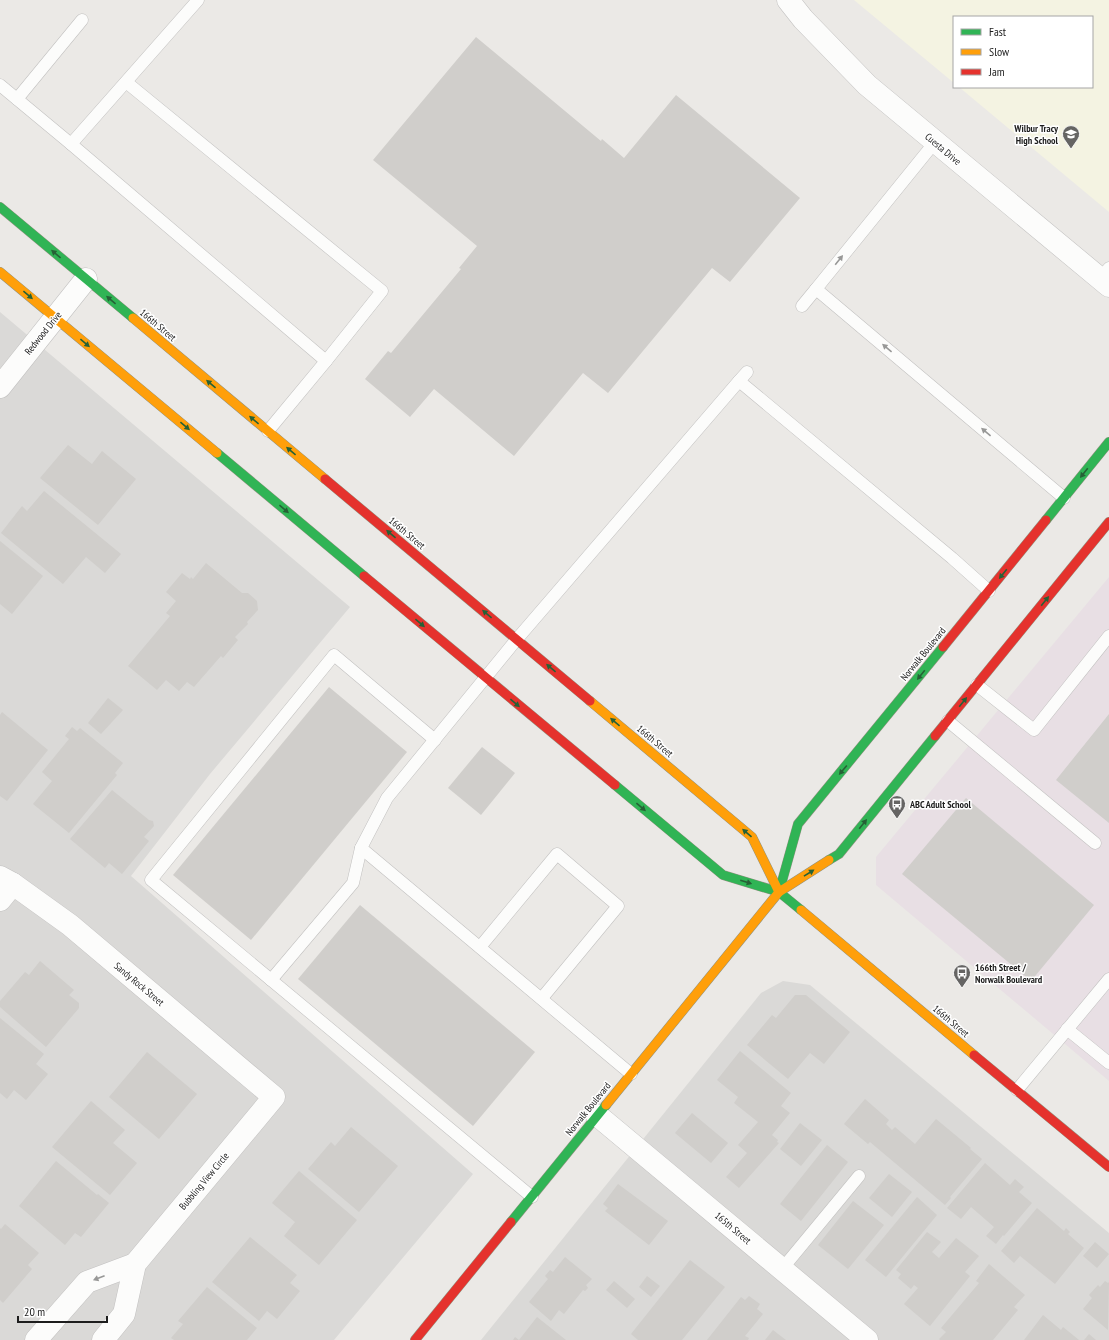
<svg xmlns="http://www.w3.org/2000/svg" width="1109" height="1340" viewBox="0 0 1109 1340" font-family="'PT Sans Narrow',sans-serif">
<style>
.residential{fill:#dad9d7}
.industrial{fill:#e8dfe4}
.education{fill:#f4f3e2}
.building{fill:#d0cecb}
.lines{fill:none;stroke-linecap:round;stroke-linejoin:round}
.lane-casing{stroke:#c2c1c0;stroke-width:13}
.street-casing{stroke:#c2c1c0;stroke-width:23}
.fast-casing{stroke:#919380;stroke-width:10}
.slow-casing{stroke:#919380;stroke-width:10}
.jam-casing{stroke:#919380;stroke-width:10}
.lane{stroke:#fcfcfb;stroke-width:12}
.street{stroke:#fcfcfb;stroke-width:22}
.fast{stroke:#30b455;stroke-width:9}
.slow{stroke:#ff9f0a;stroke-width:9}
.jam{stroke:#e5322d;stroke-width:9}
.oneway{fill:#266136}
.oneway2{fill:#989897}
.labels{text-anchor:middle;dominant-baseline:central;stroke-width:3;stroke-linejoin:round;paint-order:stroke}
.poi-label{font-size:10px;font-weight:bold;fill:#1d1d1d;stroke:#fff;text-anchor:start}
.street-label{font-size:10px;fill:#1d1d1d;stroke:#fff}
</style>
<rect width="100%" height="100%" fill="#ebe9e6"/>
<g class="residential">
<polygon points="0,312 350,607 210,774 131,876 473,1174 334,1340 0,1340"/>
<polygon points="783,981 810,985 1109,1233 1109,1340 481,1340 761,993"/>
</g>
<polygon class="industrial" points="1109,577 1109,1081 876,885 876,857"/>
<polygon class="education" points="854,0 1109,0 1109,212 959,87 1092,87 1092,17 954,17 954,83"/>
<g class="building">
<polygon points="476,37 601,141 602,139 624,158 676,95 800,198 730,282 712,268 608,393 583,373 514,456 434,389 410,417 365,379 388,351 391,353 461,269 459,268 477,246 373,160"/>
<polygon points="68,445 92,464 102,451 136,479 98,525 40,478"/>
<polygon points="44,491 121,554 105,573 86,557 63,584 1,533 22,506 27,511"/>
<polygon points="0,541 43,576 12,614 0,604"/>
<polygon points="206,563 242,593 248,593 257,601 258,610 247,622 248,624 235,637 238,640 223,658 221,656 194,687 187,682 179,691 166,680 157,690 128,666 170,616 166,613 176,601 166,592 182,573 190,579 191,577 193,579"/>
<polygon points="329,687 407,752 251,940 173,875"/>
<polygon points="108,698 123,710 101,734 88,723"/>
<polygon points="2,712 48,750 7,801 0,796 0,715"/>
<polygon points="1109,714 1109,823 1056,780"/>
<polygon points="72,727 77,731 80,728 123,763 115,773 117,775 69,833 33,804 52,781 42,772 69,739 65,736"/>
<polygon points="482,747 515,773 481,815 448,788"/>
<polygon points="112,790 149,820 153,821 154,826 144,837 149,841 122,874 109,863 105,868 70,839"/>
<polygon points="966,798 1094,905 1031,981 902,874"/>
<polygon points="360,905 535,1052 473,1126 298,979"/>
<polygon points="40,961 74,990 69,995 79,1003 79,1008 46,1047 0,1007 0,1001 25,972 29,975"/>
<polygon points="795,995 806,995 850,1032 824,1064 810,1053 788,1079 747,1045 772,1015 776,1018"/>
<polygon points="0,1018 44,1054 36,1064 48,1074 26,1100 14,1090 7,1099 0,1093"/>
<polygon points="740,1051 791,1093 781,1106 790,1113 772,1135 778,1140 777,1142 779,1143 739,1188 726,1177 747,1153 738,1145 758,1122 734,1103 738,1097 717,1080"/>
<polygon points="147,1052 197,1094 159,1139 109,1097"/>
<polygon points="865,1099 889,1120 886,1124 892,1130 895,1127 915,1144 936,1119 971,1148 970,1149 982,1159 950,1197 951,1198 945,1205 870,1142 868,1144 844,1124"/>
<polygon points="91,1101 125,1130 113,1143 137,1163 110,1195 52,1147"/>
<polygon points="692,1113 728,1143 711,1163 675,1133"/>
<polygon points="800,1123 822,1140 801,1166 780,1149"/>
<polygon points="351,1127 398,1166 359,1212 308,1169 331,1142 335,1146"/>
<polygon points="827,1145 848,1162 801,1221 780,1204"/>
<polygon points="56,1161 97,1195 98,1194 109,1203 81,1237 75,1233 65,1245 19,1206"/>
<polygon points="985,1163 1010,1185 1015,1179 1024,1187 1019,1192 1032,1203 1004,1236 1003,1235 996,1244 986,1236 994,1227 971,1207 961,1219 947,1208"/>
<polygon points="299,1171 357,1220 319,1265 284,1236 295,1222 272,1203"/>
<polygon points="889,1174 912,1192 892,1217 869,1198"/>
<polygon points="618,1184 668,1221 649,1245 605,1211 608,1208 603,1204"/>
<polygon points="917,1197 937,1215 886,1277 865,1260"/>
<polygon points="853,1201 884,1225 848,1269 818,1245"/>
<polygon points="1037,1208 1064,1231 1066,1228 1070,1232 1068,1234 1084,1248 1055,1284 1020,1256 1014,1263 1001,1251"/>
<polygon points="5,1224 39,1253 28,1265 32,1269 3,1303 0,1300 0,1228 1,1229"/>
<polygon points="927,1232 941,1242 932,1252 939,1258 956,1238 979,1256 965,1272 970,1276 930,1326 904,1304 918,1288 914,1285 911,1289 898,1278 901,1274 896,1270"/>
<polygon points="250,1237 297,1275 290,1283 300,1291 277,1319 267,1311 259,1321 212,1282"/>
<polygon points="1095,1242 1109,1254 1097,1268 1083,1256"/>
<polygon points="565,1257 592,1279 586,1285 588,1288 585,1291 583,1290 564,1314 559,1310 551,1321 529,1302 548,1279 545,1276 550,1270 553,1272"/>
<polygon points="690,1260 725,1287 682,1340 638,1340 631,1334"/>
<polygon points="989,1264 1025,1295 1014,1307 1018,1310 993,1340 940,1340 939,1339 946,1332 941,1328 979,1283 976,1281"/>
<polygon points="647,1276 660,1286 651,1297 639,1287"/>
<polygon points="614,1281 635,1299 627,1308 606,1290"/>
<polygon points="1105,1281 1108,1283 1109,1282 1108,1330 1083,1309 1092,1298 1089,1295 1098,1285 1100,1287"/>
<polygon points="207,1287 257,1328 247,1340 174,1340 171,1338 183,1324 178,1321"/>
<polygon points="749,1296 760,1304 757,1309 763,1314 745,1336 749,1338 748,1340 707,1340 741,1297 745,1300"/>
<polygon points="1043,1315 1061,1330 1063,1327 1079,1340 1024,1340"/>
<polygon points="537,1317 566,1340 513,1340 515,1337 519,1340"/>
<polygon points="773,1330 786,1340 765,1340"/>
<polygon points="1089,1334 1096,1340 1084,1340"/>
</g>
<g class="lines">
<g class="lane-casing">
<g id="lane">
<polyline points="126,82 382,291 326,361 268,431"/>
<polyline points="0,85 71,144 198,0"/>
<polyline points="17,99 82,20"/>
<polyline points="935,142 816,289 1064,498"/>
<polyline points="71,144 326,361"/>
<polyline points="1100,279 1109,268"/>
<polyline points="802,306 816,289"/>
<polyline points="739,381 747,372"/>
<polyline points="977,685 1034,730 1109,636"/>
<polyline points="948,721 1095,843"/>
<polyline points="435,740 334,655 151,880 532,1197"/>
<polyline points="480,947 557,854 618,906 542,998"/>
<polyline points="271,980 353,883 361,848"/>
<polyline points="1067,1029 1109,1063"/>
<polyline points="631,1074 361,848 387,798 517,639 739,381 952,558 989,591"/>
<polyline points="1017,1090 1109,979"/>
<polyline points="782,1269 859,1176"/>
</g>
</g>
<g class="street-casing">
<g id="street">
<polyline points="788,0 803,19 867,85 1109,286"/>
<polyline points="0,387 86,279"/>
<polyline points="0,877 13,884 70,925 274,1097 135,1264 124,1314 103,1340"/>
<polyline points="0,900 13,884"/>
<polyline points="597,1115 867,1340"/>
<polyline points="36,1340 87,1282 135,1264"/>
</g>
</g>
<g class="fast-casing">
<g id="fast">
<polyline points="0,207 133,318"/>
<polyline points="217,453 364,576"/>
<polyline points="1046,520 1109,442"/>
<polyline points="615,785 723,875 779,892 801,910"/>
<polyline points="829,860 839,854 935,736"/>
<polyline points="779,892 798,824 943,647"/>
<polyline points="511,1222 606,1105"/>
</g>
</g>
<g class="slow-casing">
<g id="slow">
<polyline points="0,272 217,453"/>
<polyline points="133,318 325,479"/>
<polyline points="590,701 752,837 779,892"/>
<polyline points="801,910 974,1055"/>
<polyline points="606,1105 779,892 829,860"/>
</g>
</g>
<g class="jam-casing">
<g id="jam">
<polyline points="325,479 590,701"/>
<polyline points="364,576 615,785"/>
<polyline points="943,647 1046,520"/>
<polyline points="935,736 1109,522"/>
<polyline points="974,1055 1109,1167"/>
<polyline points="415,1340 511,1222"/>
</g>
</g>
<use href="#lane" class="lane"/>
<use href="#street" class="street"/>
<use href="#fast" class="fast"/>
<use href="#slow" class="slow"/>
<use href="#jam" class="jam"/>
</g>
<defs><path id="oneway-solid" d="M-6-.8H1V-3.2L6.5 0L1 3.2V.8H-6Z"/></defs>
<g class="oneway">
<use href="#oneway-solid" transform="translate(56 254) rotate(-140)"/>
<use href="#oneway-solid" transform="translate(28 295) rotate(40)"/>
<use href="#oneway-solid" transform="translate(111 300) rotate(-140)"/>
<use href="#oneway-solid" transform="translate(85 343) rotate(40)"/>
<use href="#oneway-solid" transform="translate(211 384) rotate(-140)"/>
<use href="#oneway-solid" transform="translate(254 420) rotate(-140)"/>
<use href="#oneway-solid" transform="translate(185 426) rotate(40)"/>
<use href="#oneway-solid" transform="translate(291 451) rotate(-140)"/>
<use href="#oneway-solid" transform="translate(1084 473) rotate(129)"/>
<use href="#oneway-solid" transform="translate(284 509) rotate(40)"/>
<use href="#oneway-solid" transform="translate(391 534) rotate(-140)"/>
<use href="#oneway-solid" transform="translate(1003 574) rotate(129)"/>
<use href="#oneway-solid" transform="translate(1045 601) rotate(-51)"/>
<use href="#oneway-solid" transform="translate(487 614) rotate(-140)"/>
<use href="#oneway-solid" transform="translate(420 623) rotate(40)"/>
<use href="#oneway-solid" transform="translate(551 668) rotate(-140)"/>
<use href="#oneway-solid" transform="translate(921 675) rotate(129)"/>
<use href="#oneway-solid" transform="translate(963 702) rotate(-51)"/>
<use href="#oneway-solid" transform="translate(515 703) rotate(40)"/>
<use href="#oneway-solid" transform="translate(615 722) rotate(-140)"/>
<use href="#oneway-solid" transform="translate(843 770) rotate(130)"/>
<use href="#oneway-solid" transform="translate(641 807) rotate(40)"/>
<use href="#oneway-solid" transform="translate(863 824) rotate(-51)"/>
<use href="#oneway-solid" transform="translate(747 833) rotate(-139)"/>
<use href="#oneway-solid" transform="translate(809 873) rotate(-32)"/>
<use href="#oneway-solid" transform="translate(746 882) rotate(17)"/>
</g>
<g class="oneway2">
<use href="#oneway-solid" transform="translate(839 260) rotate(-51)"/>
<use href="#oneway-solid" transform="translate(887 348) rotate(-140)"/>
<use href="#oneway-solid" transform="translate(986 432) rotate(-140)"/>
<use href="#oneway-solid" transform="translate(99 1278) rotate(159)"/>
</g>
<defs>
<g id="school-pin" transform="scale(0.9)"><path d="M0 17L-7.5 6A9.5 9.5 0 1 1 7.5 6Z" fill="#656463" stroke="#fff"/><path d="M0-5L7-2L0 1L-7-2ZM-4 1L0 2.5L4 1V4Q0 6-4 4Z" fill="#fff"/></g>
<g id="bus-pin" transform="scale(0.9)"><path d="M0 17L-7.5 6A9.5 9.5 0 1 1 7.5 6Z" fill="#656463" stroke="#fff"/><path d="M-5-6H5V4H4V6H2V4H-2V6H-4V4H-5ZM-3.5-4V0h7V-4ZM-3.5 1.2v1.5H-2V1.2ZM2 1.2v1.5H3.5V1.2Z" fill="#fff"/></g>
</defs>
<g fill-rule="evenodd">
<use href="#school-pin" x="1071" y="134"/>
<use href="#bus-pin" x="897" y="804"/>
<use href="#bus-pin" x="962" y="973"/>
</g>
<g class="labels">
<g class="poi-label">
<text x="1058" y="128" text-anchor="end">Wilbur Tracy<tspan x="1058" dy="12">High School</tspan></text>
<text x="910" y="804">ABC Adult School</text>
<text x="975" y="967">166th Street /<tspan x="975" dy="12">Norwalk Boulevard</tspan></text>
</g>
<g class="street-label">
<text transform="translate(943 149) rotate(40)">Cuesta Drive</text>
<text transform="translate(158 325) rotate(40)">166th Street</text>
<text transform="translate(43 333) rotate(-51)">Redwood Drive</text>
<text transform="translate(407 533) rotate(40)">166th Street</text>
<text transform="translate(923 654) rotate(-51)">Norwalk Boulevard</text>
<text transform="translate(655 741) rotate(40)">166th Street</text>
<text transform="translate(139 984) rotate(40)">Sandy Rock Street</text>
<text transform="translate(951 1021) rotate(40)">166th Street</text>
<text transform="translate(588 1109) rotate(-51)">Norwalk Boulevard</text>
<text transform="translate(204 1181) rotate(-50)">Bubbling View Circle</text>
<text transform="translate(733 1228) rotate(40)">165th Street</text>
</g>
</g>
<rect x="953" y="16" width="140" height="72" fill="#ffffff" stroke="#a5a5a5"/>
<rect x="961" y="29" width="20" height="6" fill="#30b455" stroke="#a5a5a5"/>
<text x="989" y="36" font-size="12" fill="#1d1d1d">Fast</text>
<rect x="961" y="49" width="20" height="6" fill="#ff9f0a" stroke="#a5a5a5"/>
<text x="989" y="56" font-size="12" fill="#1d1d1d">Slow</text>
<rect x="961" y="69" width="20" height="6" fill="#e5322d" stroke="#a5a5a5"/>
<text x="989" y="76" font-size="12" fill="#1d1d1d">Jam</text>
<path d="M18 1316v6h89v-6" fill="none" stroke="#1d1d1d" stroke-width="2"/>
<text x="24" y="1316" font-size="12" fill="#1d1d1d" stroke="#ffffff" stroke-width="3" paint-order="stroke">20 m</text>
</svg>
